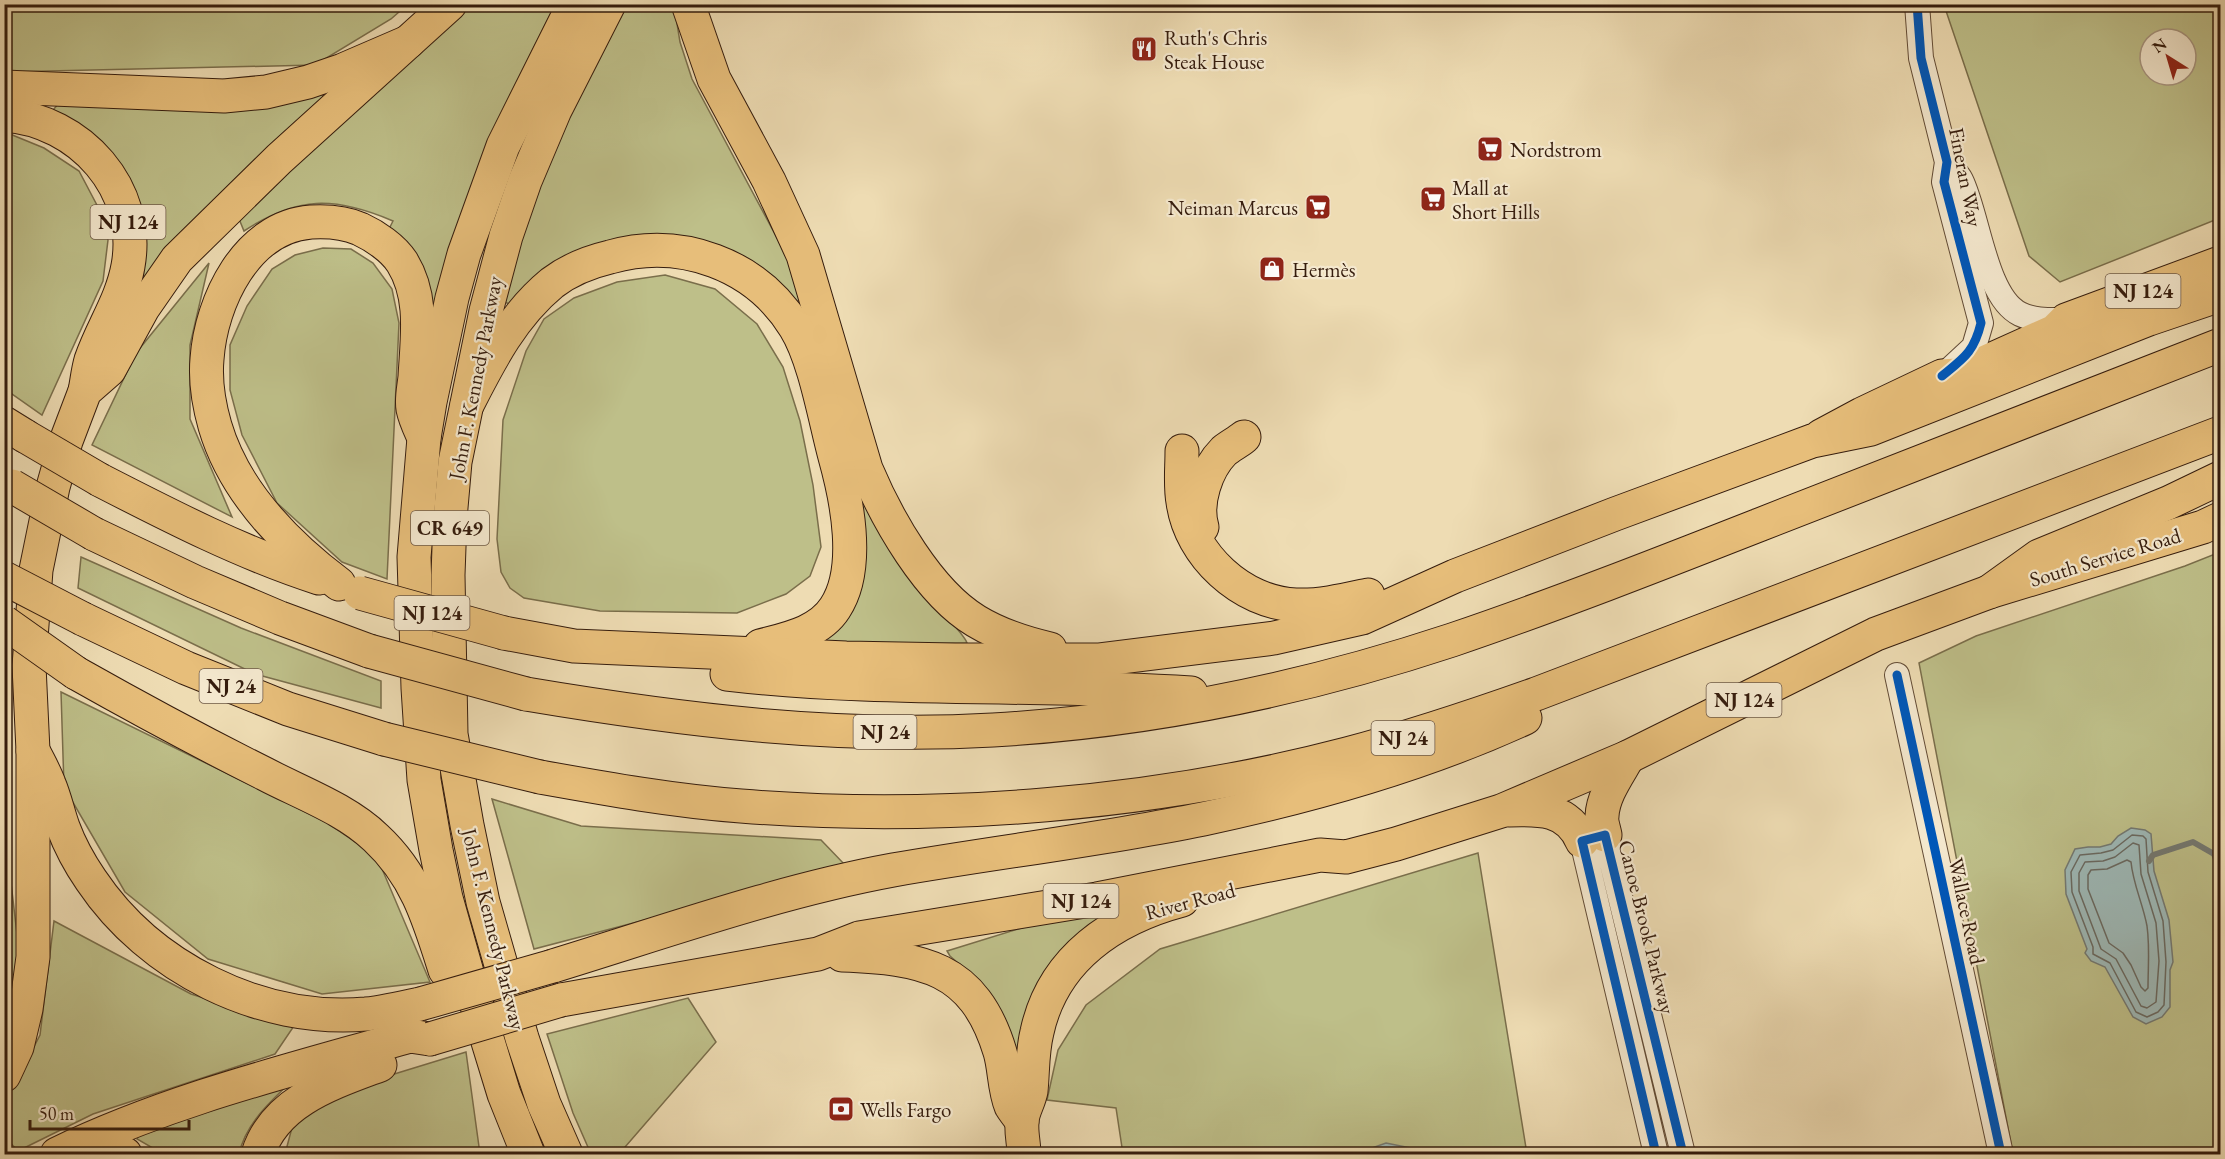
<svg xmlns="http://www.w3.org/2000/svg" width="2225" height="1159" viewBox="0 0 2225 1159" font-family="'EB Garamond',serif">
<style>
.green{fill:#bebf89;stroke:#7a6e4b;stroke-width:1.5;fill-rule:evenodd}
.water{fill:#9eb9b7;stroke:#747a73;stroke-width:1.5}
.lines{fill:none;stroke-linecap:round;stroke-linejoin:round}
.shore{stroke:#6a6a62;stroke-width:1.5}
.stream{stroke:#747a73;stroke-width:6}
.minor-casing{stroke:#634c36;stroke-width:26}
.primary-casing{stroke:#351c0d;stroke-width:35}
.motorway-casing{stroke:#351c0d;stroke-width:35}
.minor{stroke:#f4e8ce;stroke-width:24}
.primary{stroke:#e7be7a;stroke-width:33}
.motorway{stroke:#e7be7a;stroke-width:33}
.primary-bridge-casing{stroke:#351c0d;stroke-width:35;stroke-linecap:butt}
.motorway-bridge-casing{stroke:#351c0d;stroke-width:35;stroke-linecap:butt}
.primary-bridge{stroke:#e7be7a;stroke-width:33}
.motorway-bridge{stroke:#e7be7a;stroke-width:33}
.cycleway-casing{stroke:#f4e8ce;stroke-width:13}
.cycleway{stroke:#0057b8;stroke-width:9}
.labels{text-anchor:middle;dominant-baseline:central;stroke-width:4.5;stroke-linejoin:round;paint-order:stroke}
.shield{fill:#f4e8ce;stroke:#6e5947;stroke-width:1.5}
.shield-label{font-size:20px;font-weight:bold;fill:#351c0d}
.poi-label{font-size:21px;fill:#351c0d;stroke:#f4e8ce;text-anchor:start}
.street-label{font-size:21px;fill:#351c0d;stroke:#f4e8ce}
</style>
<rect width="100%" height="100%" fill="#eedcb3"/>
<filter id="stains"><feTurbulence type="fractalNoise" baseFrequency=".00333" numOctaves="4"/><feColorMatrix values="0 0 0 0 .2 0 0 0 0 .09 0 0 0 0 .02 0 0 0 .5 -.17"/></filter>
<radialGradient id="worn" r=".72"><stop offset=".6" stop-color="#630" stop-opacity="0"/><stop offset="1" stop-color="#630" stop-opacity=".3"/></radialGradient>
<g class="green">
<polygon points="4,5 407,5 391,19 315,65 5,72"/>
<path d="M472,5H555L503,110L434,312L389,229L393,221C334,196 297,196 244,231L237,214Z"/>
<polygon points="625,5 674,5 680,42 692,79 792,266 807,309 763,274 699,243 509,304 503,301 523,227 585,80"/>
<path d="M1944,5H2220V218L2060,282L2029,256ZM2150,39H2186V75H2150Z"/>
<polygon points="322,93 323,98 143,283 145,248 82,127 53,110 59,103"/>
<polygon points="5,132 44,148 79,171 99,209 108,240 103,281 42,415 5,389"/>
<polygon points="323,248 351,249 373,263 392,289 399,323 387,579 342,562 277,503 242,435 230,390 230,345 247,306 272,269 295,255"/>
<polygon points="209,263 190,345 190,419 232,517 92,445 136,353"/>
<polygon points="665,275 715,289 757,324 783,367 800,421 813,485 821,547 810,576 786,594 737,613 600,611 524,598 510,588 501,572 497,539 503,420 526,351 544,319 574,298 617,282"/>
<path d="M855,469L936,605C943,613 965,636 967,643L805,646L826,634Z"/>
<polygon points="2220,552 2220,1154 2013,1154 1919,663 1976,636 2185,566"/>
<polygon points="81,557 241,628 381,681 381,708 255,674 78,588"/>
<polygon points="61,692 326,822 377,857 430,982 322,994 208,959 125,892 64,787"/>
<polygon points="492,799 581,826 821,840 847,867 534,949"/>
<polygon points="4,823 20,960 5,998 4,998"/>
<polygon points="1478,853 1527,1154 1123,1154 1116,1108 1047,1100 1058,1050 1086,1005 1160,949"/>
<polygon points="1116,912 1018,1057 974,977 950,956 947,951 1028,926"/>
<polygon points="54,921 191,994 294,1026 275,1054 93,1114 18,1151 5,1137 5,1103 40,1035"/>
<polygon points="688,998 716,1042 619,1154 591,1154 573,1113 547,1034"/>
<polygon points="466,1052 480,1154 285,1154 294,1120 378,1079"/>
<path d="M293,1080C270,1102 246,1123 239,1154H163L137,1139L139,1134Z"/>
</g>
<g class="water">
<polygon points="2131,828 2145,830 2151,834 2154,871 2169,920 2173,962 2170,970 2170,1007 2162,1017 2146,1024 2133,1017 2105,967 2091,961 2085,953 2087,949 2066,894 2065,870 2075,849 2088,847 2100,847 2111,844 2118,836"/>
<polygon points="1386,1143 1440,1154 1441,1154 1355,1154"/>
</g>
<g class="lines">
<g class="shore">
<polygon points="2132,835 2143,836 2146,839 2148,872 2163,921 2166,962 2164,1005 2158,1012 2147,1017 2136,1012 2110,963 2093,954 2093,947 2072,892 2071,872 2080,855 2101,853 2113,850"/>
<polygon points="2133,843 2139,845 2141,874 2156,923 2159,961 2156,1002 2147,1008 2141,1006 2116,959 2101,949 2079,891 2079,873 2085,862 2103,861 2115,857"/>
<path d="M2127,860L2131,862C2133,884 2143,904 2147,926C2150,947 2148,967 2148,988L2145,991L2141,987L2131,965L2123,953L2109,943L2088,889V875L2091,870L2107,869Z"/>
</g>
<polyline class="stream" points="2149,861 2153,855 2193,842 2214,854 2220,869"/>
<g class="minor-casing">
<g id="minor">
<polyline points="1917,4 1921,58 1947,162 1944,182 1981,323 1974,347 1946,373"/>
<path d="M1947,162C1951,168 1958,174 1961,180C1978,214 1985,297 2020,314C2034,321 2050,320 2066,320"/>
<polyline points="1897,675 2001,1154"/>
<polyline points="1656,1154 1582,841 1605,835 1683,1154"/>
</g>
</g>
<g class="primary-casing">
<g id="primary">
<polyline points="1821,436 1862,414 1942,376 1957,375 2055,331 2066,320 2220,263"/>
<path d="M1509,810C1539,809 1568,808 1582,841"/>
<path d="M1605,835C1604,829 1601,822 1602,816C1603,795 1618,775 1628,757"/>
<path d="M842,955C922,958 974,966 1000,1052C1005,1069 1004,1089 1011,1106C1014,1111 1018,1116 1022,1121"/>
<polyline points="561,1000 818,954 859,938 1097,899 1320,855 1346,857 1396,844 1501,811 1628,757 1876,634 1989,592 2203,527 2220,519"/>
<polyline points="4,1075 17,1047 26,1009 33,957 33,751 29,666 36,570 53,487 66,441 85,391 109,370 143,308 177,259 279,159 450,4"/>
<polyline points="72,1152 95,1150 125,1154"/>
<path d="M57,1154C168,1100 291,1070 410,1036L430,1039"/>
<path d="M258,1154C275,1101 332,1083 380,1065"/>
<polyline points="528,1154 504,1094 470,983 446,898 436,850 424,780 418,688 414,557 424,438 430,402 452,298 464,254 503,146 574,4"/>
<polyline points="566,1154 544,1104 522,1038 483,902 467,825 451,734 448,575 450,519 455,462 486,311 506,236 525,181 555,110 609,4"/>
<path d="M1024,1154C1024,1144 1021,1133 1022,1122C1022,1112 1029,1102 1031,1091C1033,1071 1032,1052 1037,1032C1053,958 1114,918 1182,900"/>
</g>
</g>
<g class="motorway-casing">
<g id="motorway">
<path d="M688,4L714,79L769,181L803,255L866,469C887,519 928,592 976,621C999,635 1024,643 1050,649"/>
<polyline points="4,87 224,96 266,92 308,82 343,70 408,42"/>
<path d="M4,115C80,120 142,189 128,266C122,300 102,328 91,360C88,370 87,381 85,391"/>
<path d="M467,405C490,360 512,316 552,283C569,270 589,262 610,257C681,237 756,264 795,327C815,359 825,420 835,457C847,500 861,569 835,608C819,633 786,639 760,646"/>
<polyline points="4,423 25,436"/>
<path d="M1182,451C1182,468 1180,486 1183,502C1190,555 1242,603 1296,605C1320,606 1345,600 1368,595"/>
<path d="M100,480C170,516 244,554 319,578"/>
<path d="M1202,527C1195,503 1206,469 1224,451C1230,446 1238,442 1244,437"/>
<polyline points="94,534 195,582 280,618 369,651"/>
<path d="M339,584C286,544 234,491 215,426C209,405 205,381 207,359C211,302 246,227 311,222C328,221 344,222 360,229C375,236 393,248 402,262C424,297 417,338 415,377C414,387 411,399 413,409C415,419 420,429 424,438"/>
<polyline points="1989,592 2039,556 2168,503 2220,478"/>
<polyline points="83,619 186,668 288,709 384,739"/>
<polyline points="504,633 574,646 846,658 955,660 1098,660 1274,638 1362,618 1455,576 1615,514 1812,441 1871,429 2149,319 2220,295"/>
<path d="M76,673C138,708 201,742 265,774C301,793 346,809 376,838C416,875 429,919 445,970L470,983"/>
<path d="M727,674C881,692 1036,683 1191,693"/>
<path d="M526,694C681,720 835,739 993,730C1148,721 1304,689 1452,640C1555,605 1657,565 1759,525C1913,465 2067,405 2220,345"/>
<path d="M33,751C39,762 45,773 49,784C55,798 58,813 63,827C70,846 80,864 91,880C150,968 260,1023 366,1014C384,1012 402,1008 420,1004"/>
<path d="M540,777C607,789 674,801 741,806C938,822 1156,804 1347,754C1411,737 1474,716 1536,694L2220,433"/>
<path d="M553,966C664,932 779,891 893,870C996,852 1100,840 1203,819C1312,796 1423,765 1525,718"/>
</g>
</g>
<use href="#minor" class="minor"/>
<use href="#primary" class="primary"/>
<use href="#motorway" class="motorway"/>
<g class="primary-bridge-casing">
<polyline id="primary-bridge" points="430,1039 561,1000"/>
</g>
<g class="motorway-bridge-casing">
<g id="motorway-bridge">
<polyline points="25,436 100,480"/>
<polyline points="12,486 94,534"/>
<polyline points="4,578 83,619"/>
<polyline points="360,593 504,633"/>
<polyline points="4,622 76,673"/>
<polyline points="369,651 526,694"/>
<polyline points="384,739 540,777"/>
<polyline points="420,1004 553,966"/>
</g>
</g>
<use href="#primary-bridge" class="primary-bridge"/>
<use href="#motorway-bridge" class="motorway-bridge"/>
<g class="cycleway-casing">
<g id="cycleway">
<path d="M1917,4L1921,58L1947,162L1944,182L1981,323C1974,352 1964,358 1942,376"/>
<polyline points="1897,675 2001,1154"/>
<polyline points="1656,1154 1582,841 1605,835 1683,1154"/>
</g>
</g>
<use href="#cycleway" class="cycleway"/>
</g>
<defs>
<g id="restaurant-square" transform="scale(1.35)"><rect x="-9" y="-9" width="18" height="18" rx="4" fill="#8f2418" stroke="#f4e8ce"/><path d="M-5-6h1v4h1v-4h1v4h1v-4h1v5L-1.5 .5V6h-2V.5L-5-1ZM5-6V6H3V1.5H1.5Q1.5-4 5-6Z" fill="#fff"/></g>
<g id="supermarket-square" transform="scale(1.35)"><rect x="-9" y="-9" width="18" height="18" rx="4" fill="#8f2418" stroke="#f4e8ce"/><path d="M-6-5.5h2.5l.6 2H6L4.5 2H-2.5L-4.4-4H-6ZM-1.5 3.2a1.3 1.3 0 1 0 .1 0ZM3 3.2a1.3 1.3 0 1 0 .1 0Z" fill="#fff"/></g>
<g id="shop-square" transform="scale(1.35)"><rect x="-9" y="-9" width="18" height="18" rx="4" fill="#8f2418" stroke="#f4e8ce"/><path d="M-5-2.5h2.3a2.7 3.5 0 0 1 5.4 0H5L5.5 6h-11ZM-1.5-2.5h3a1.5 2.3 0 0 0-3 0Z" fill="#fff"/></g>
<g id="bank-square" transform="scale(1.35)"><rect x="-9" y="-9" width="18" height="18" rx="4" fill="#8f2418" stroke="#f4e8ce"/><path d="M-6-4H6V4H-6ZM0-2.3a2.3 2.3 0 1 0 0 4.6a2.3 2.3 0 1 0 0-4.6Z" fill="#fff"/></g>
</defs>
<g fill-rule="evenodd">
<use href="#restaurant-square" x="1144" y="49"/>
<use href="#supermarket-square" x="1490" y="149"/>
<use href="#supermarket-square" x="1433" y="199"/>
<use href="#supermarket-square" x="1318" y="207"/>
<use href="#shop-square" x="1272" y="269"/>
<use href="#bank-square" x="841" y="1109"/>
</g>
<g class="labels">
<g class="shield">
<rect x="90.5" y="205" width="75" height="34" rx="4.5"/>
<rect x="2105.5" y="274" width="75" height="34" rx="4.5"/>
<rect x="411" y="511" width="78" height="34" rx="4.5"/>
<rect x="394.5" y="596" width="75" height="34" rx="4.5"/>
<rect x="199.5" y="669" width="63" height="34" rx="4.5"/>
<rect x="1706.5" y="683" width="75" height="34" rx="4.5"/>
<rect x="853.5" y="715" width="63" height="34" rx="4.5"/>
<rect x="1371.5" y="721" width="63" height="34" rx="4.5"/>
<rect x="1043.5" y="884" width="75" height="34" rx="4.5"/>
</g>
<g class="shield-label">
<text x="128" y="222">NJ 124</text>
<text x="2143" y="291">NJ 124</text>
<text x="450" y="528">CR 649</text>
<text x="432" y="613">NJ 124</text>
<text x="231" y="686">NJ 24</text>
<text x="1744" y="700">NJ 124</text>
<text x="885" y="732">NJ 24</text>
<text x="1403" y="738">NJ 24</text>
<text x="1081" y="901">NJ 124</text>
</g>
<g class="poi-label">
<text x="1164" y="37">Ruth's Chris<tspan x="1164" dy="24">Steak House</tspan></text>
<text x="1510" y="149">Nordstrom</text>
<text x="1452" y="187">Mall at<tspan x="1452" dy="24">Short Hills</tspan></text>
<text x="1298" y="207" text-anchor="end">Neiman Marcus</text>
<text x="1292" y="269">Hermès</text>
<text x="860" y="1109">Wells Fargo</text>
</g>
<g class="street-label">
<text transform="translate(1966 177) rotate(79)">Fineran Way</text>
<text transform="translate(475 378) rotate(-79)">John F. Kennedy Parkway</text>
<text transform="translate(2105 557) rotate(-17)">South Service Road</text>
<text transform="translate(1190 901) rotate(-15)">River Road</text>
<text transform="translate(1967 911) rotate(78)">Wallace Road</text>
<text transform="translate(1647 927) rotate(76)">Canoe Brook Parkway</text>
<text transform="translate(494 929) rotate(76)">John F. Kennedy Parkway</text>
</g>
</g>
<rect width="2225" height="1159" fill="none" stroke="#eedcb3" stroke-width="24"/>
<rect x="6" y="6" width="2213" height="1147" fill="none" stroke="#351c0d" stroke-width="3"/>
<rect x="12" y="12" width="2201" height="1135" fill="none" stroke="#351c0d" stroke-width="1.5"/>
<g transform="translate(2168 57) rotate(323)"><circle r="28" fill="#f4e8ce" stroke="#a89681" stroke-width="1.5"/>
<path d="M0-4.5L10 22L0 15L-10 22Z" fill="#8f2418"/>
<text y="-9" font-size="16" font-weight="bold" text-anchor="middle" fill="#351c0d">N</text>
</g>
<path d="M30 1120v9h159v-9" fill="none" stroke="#351c0d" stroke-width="3"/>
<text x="39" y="1120" font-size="18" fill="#351c0d" stroke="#f4e8ce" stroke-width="4.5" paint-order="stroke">50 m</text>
<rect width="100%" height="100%" filter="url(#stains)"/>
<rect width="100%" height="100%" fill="url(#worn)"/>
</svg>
